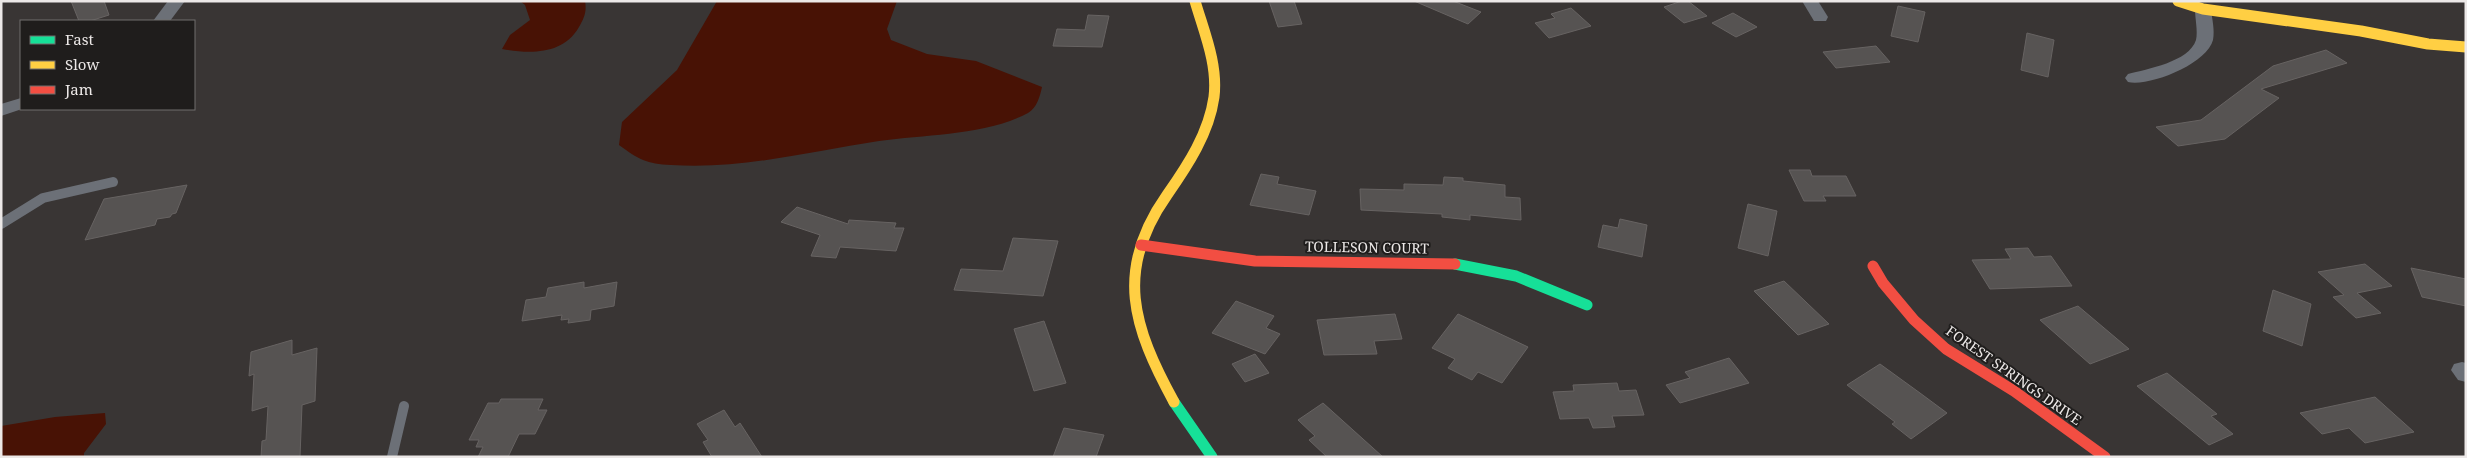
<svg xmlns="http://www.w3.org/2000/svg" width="2467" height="458" viewBox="0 0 2467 458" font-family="'Noto Serif',serif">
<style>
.water{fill:#481205}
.building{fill:#565352;stroke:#676362}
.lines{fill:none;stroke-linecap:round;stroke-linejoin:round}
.lane{stroke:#6c7077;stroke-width:10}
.street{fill:#6c7077;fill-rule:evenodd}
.fast{stroke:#16e098;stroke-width:11}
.slow{stroke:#ffcf43;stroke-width:11}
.jam{stroke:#f24e42;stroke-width:11}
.labels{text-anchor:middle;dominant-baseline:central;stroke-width:4;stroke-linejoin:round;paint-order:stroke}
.street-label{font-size:14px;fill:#ece8e7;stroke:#1f1d1c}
</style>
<rect width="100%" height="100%" fill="#393534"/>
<g class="water">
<path d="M520,1H585C587,12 584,18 579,27C563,55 530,54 502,49L510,35L530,20L525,5Z"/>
<path d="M717,1H897L887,29L891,40L927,54L976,61L1042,87C1040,96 1037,108 1028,113C984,136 927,134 879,141C811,151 741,170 671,165C647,164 638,159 619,145L622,122L677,70Z"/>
<polygon points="105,413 106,424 84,453 84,457 1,457 1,426 55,417"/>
</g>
<g class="building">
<polygon points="71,1 104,1 109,15 90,21 79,21"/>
<polygon points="1269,1 1294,1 1302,24 1278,27"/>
<polygon points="1414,1 1453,1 1481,12 1468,24"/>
<polygon points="1682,1 1688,1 1707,16 1684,23 1664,7"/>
<polygon points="1898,6 1925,12 1918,42 1891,36"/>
<polygon points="1571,8 1591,26 1549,38 1535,23 1555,18 1551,14"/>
<polygon points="1733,13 1757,27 1736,37 1712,23"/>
<polygon points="1088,15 1109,16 1102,47 1053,46 1057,29 1085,30"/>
<polygon points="2027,33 2054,40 2048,77 2021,70"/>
<polygon points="1876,46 1890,62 1836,68 1823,52"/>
<polygon points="2326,50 2347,63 2261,89 2279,98 2225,139 2178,146 2156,127 2201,120 2273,66"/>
<polygon points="1789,170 1810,170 1812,176 1846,176 1856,196 1823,196 1826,201 1804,201"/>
<polygon points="1261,174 1279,177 1277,184 1316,191 1309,215 1250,205"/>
<polygon points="1444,177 1463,178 1463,181 1505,185 1505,197 1520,198 1521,220 1470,215 1470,220 1442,217 1442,214 1361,210 1360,189 1404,190 1404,184 1443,185"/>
<polygon points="187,185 176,213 172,214 170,217 157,219 155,225 85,240 104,199"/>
<polygon points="1748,204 1777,211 1768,256 1738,248"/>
<polygon points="797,207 848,224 849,220 896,223 894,228 904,228 896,251 840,247 836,258 811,256 820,235 781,222"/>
<polygon points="1620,219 1647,225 1642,257 1598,247 1603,225 1618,228"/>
<polygon points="1013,238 1058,241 1043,296 954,290 961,269 1003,271"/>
<polygon points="2028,248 2034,257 2051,256 2072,286 1990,289 1972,260 2011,259 2005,249"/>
<polygon points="2365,264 2392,286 2357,293 2381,313 2356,318 2333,297 2344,295 2318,272"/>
<polygon points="2411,268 2466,279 2466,306 2422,297"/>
<polygon points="1784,281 1829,324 1798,335 1754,291"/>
<polygon points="584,282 584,288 617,282 614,306 591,310 590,320 568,323 569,319 561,320 562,315 522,321 526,300 546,297 548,288"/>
<polygon points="2273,290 2311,304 2302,346 2263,331"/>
<polygon points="1236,301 1274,316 1266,328 1280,334 1265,354 1212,333"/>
<polygon points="2078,306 2129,349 2090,364 2040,320"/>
<polygon points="1395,314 1402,339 1374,341 1377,354 1324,355 1317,320"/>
<polygon points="1458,314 1528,347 1502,383 1478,372 1472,380 1448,368 1455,359 1432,348"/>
<polygon points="1044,321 1066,383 1034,391 1014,329"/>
<polygon points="292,340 292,355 317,348 315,401 302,405 300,457 261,457 262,441 266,440 268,406 252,411 254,374 249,376 251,352"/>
<polygon points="1255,354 1269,373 1245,382 1232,364"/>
<polygon points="1729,358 1749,383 1680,403 1666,385 1690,378 1685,372"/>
<polygon points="1880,364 1920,393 1947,413 1911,439 1892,424 1895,422 1847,385"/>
<polygon points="2167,373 2217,414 2211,416 2233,434 2209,445 2137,386"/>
<polygon points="1617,383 1619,391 1636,390 1644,415 1612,416 1615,427 1593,428 1589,418 1560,419 1553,392 1574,391 1573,385"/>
<polygon points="2375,397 2414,432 2365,443 2349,428 2322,434 2300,413"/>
<polygon points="501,399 543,399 538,410 547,410 535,434 519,434 508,457 478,457 483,447 476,447 479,440 469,440 488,403 499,403"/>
<polygon points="1323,403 1383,457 1327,457 1309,440 1315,436 1298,420"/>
<polygon points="724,410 735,427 740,423 762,457 712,457 703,442 708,440 697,424"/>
<polygon points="1064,428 1104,435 1096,457 1053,457"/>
</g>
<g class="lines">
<g class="lane">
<polyline points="1,224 43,198 113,182"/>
<polyline points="392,457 404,406"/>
</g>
<g class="street">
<polygon points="168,1 185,1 170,21 153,21"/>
<polygon points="1802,1 1818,1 1828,17 1826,21 1814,21"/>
<path d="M2203,4L2209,5L2211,9C2212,19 2215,30 2213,40C2207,64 2149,87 2128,82L2125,78L2128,74C2147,69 2189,62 2196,40C2198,31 2195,19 2195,9L2197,5Z"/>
<polygon points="21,98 22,109 1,116 1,104"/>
<polygon points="2462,362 2466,363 2466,382 2458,380 2451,370 2454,364"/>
</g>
<g class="fast">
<polyline points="1455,264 1516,276 1587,305"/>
<polyline points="1174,402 1212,457"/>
</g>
<g class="slow">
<polyline points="2178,1 2203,9 2361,31 2428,44 2466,47"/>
<path d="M1174,402C1133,327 1114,270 1167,195C1188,165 1209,133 1214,97C1218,64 1204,32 1195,1"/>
</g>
<g class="jam">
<polyline points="1141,245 1255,261 1455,264"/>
<polyline points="1873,266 1883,283 1914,320 1946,349 2014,391 2105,457"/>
</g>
</g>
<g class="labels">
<g class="street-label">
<text transform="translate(1367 247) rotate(1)">TOLLESON COURT</text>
<text transform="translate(2014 375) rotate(35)">FOREST SPRINGS DRIVE</text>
</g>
</g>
<rect width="2467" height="458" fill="none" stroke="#ece8e7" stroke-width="5"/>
<rect x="20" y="20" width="175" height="90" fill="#1f1d1c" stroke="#716e6d"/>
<rect x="30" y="36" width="25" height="8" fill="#16e098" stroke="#716e6d"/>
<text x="65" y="45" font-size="15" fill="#ece8e7">Fast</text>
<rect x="30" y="61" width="25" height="8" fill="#ffcf43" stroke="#716e6d"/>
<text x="65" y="70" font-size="15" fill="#ece8e7">Slow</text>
<rect x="30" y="86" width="25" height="8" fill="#f24e42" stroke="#716e6d"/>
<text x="65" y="95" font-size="15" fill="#ece8e7">Jam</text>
</svg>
